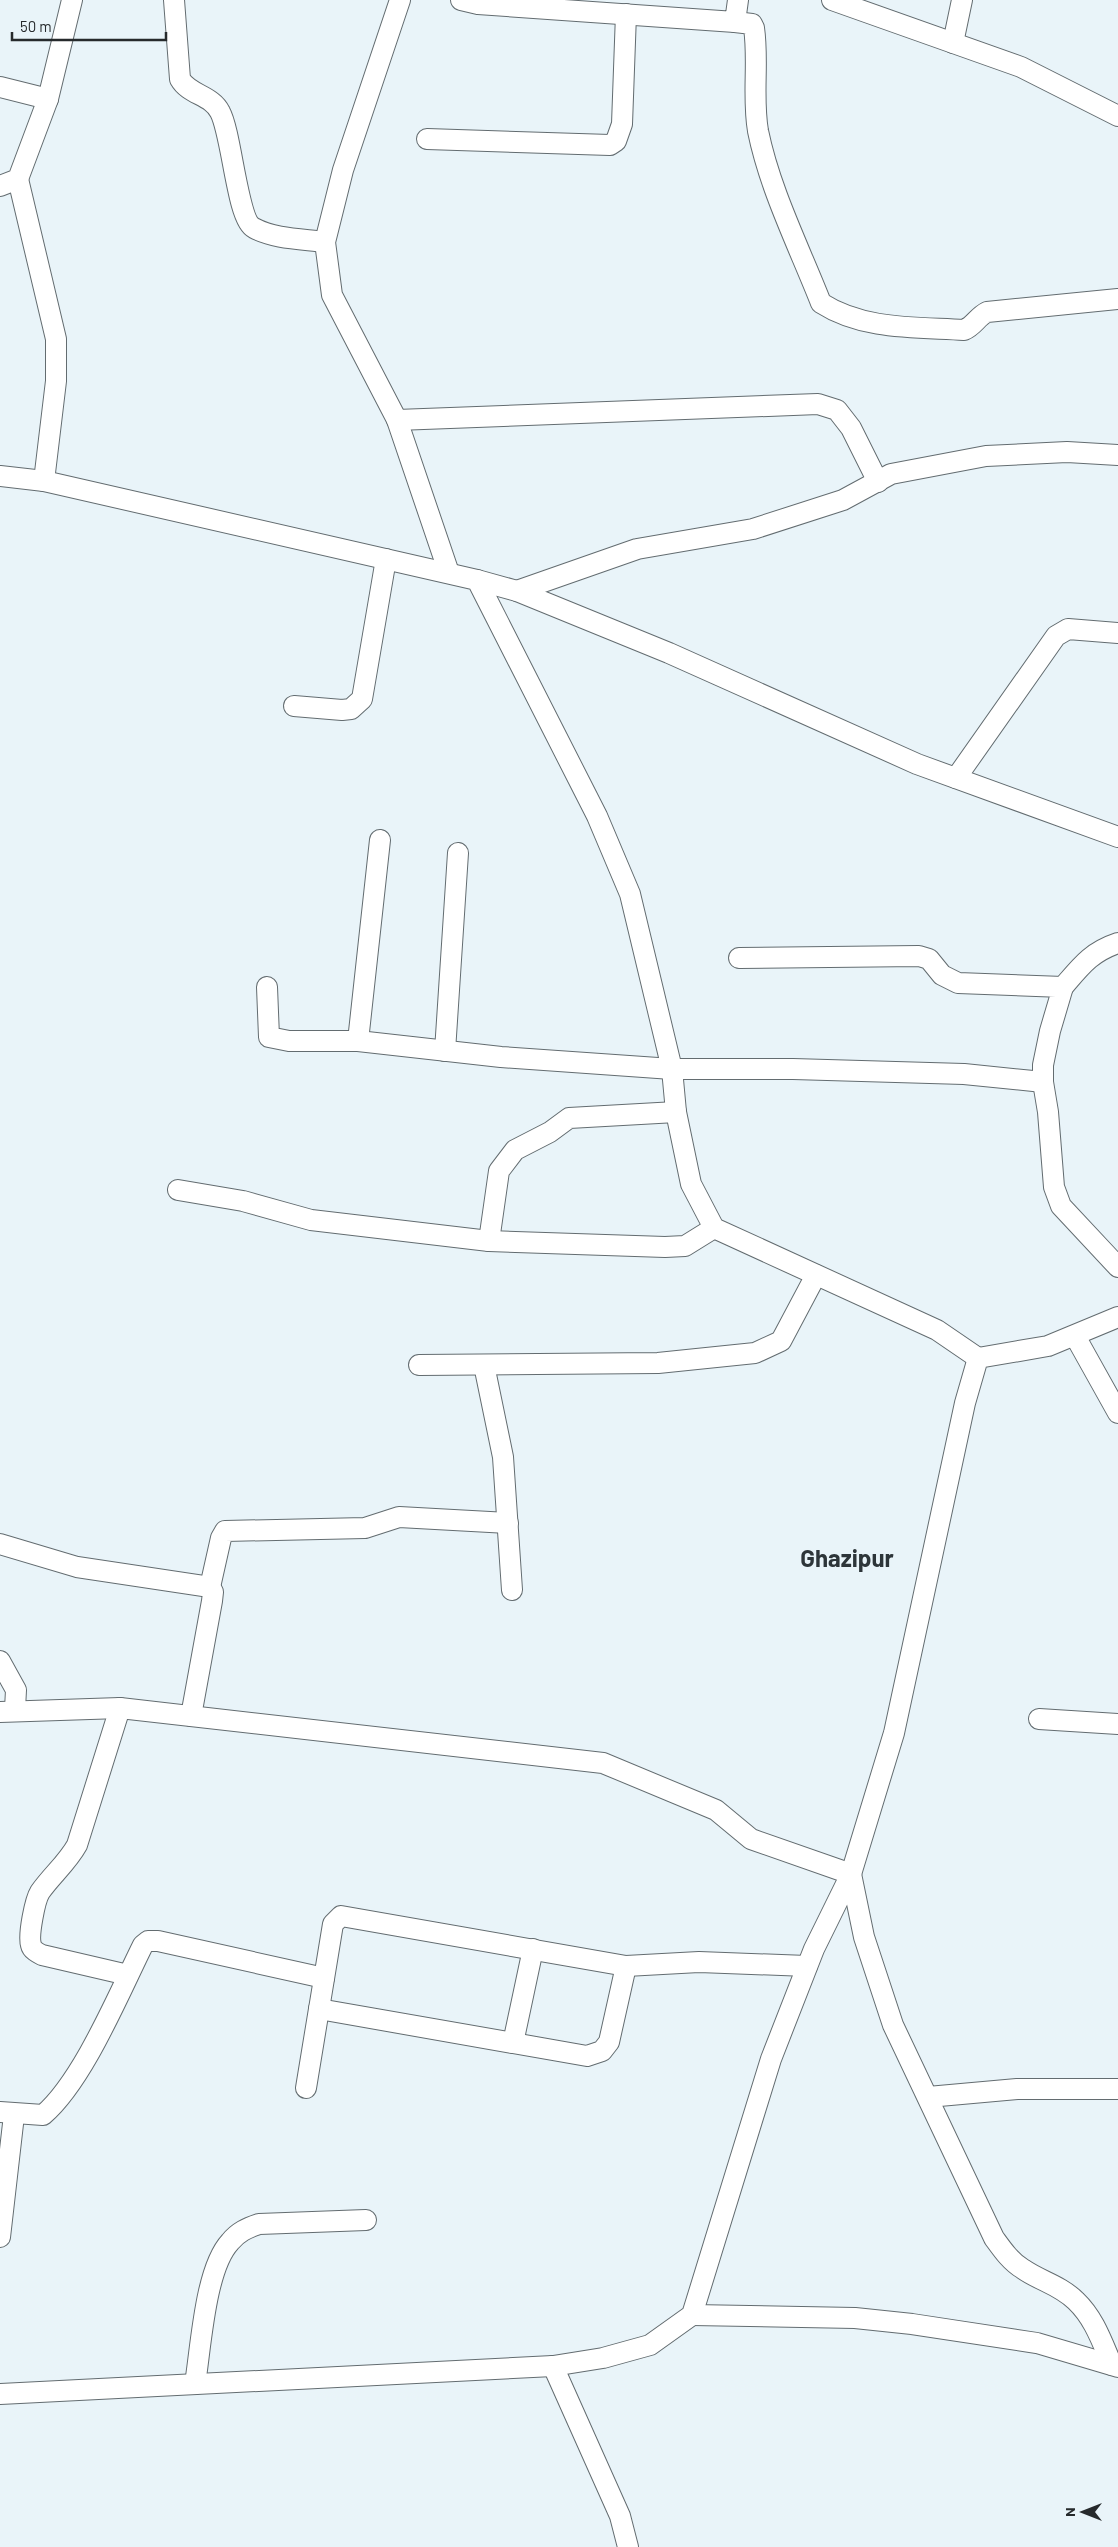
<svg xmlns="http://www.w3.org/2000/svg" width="1118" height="2547" viewBox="0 0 1118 2547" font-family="Barlow,sans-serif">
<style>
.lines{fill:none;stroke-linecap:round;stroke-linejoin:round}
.minor-casing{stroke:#636c70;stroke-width:22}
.minor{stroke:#fff;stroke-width:20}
.labels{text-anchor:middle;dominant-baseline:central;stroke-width:4;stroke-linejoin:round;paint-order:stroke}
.town-label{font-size:24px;font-weight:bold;fill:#2d3539;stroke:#e9f4f9}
</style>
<rect width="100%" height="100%" fill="#e9f4f9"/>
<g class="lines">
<g class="minor-casing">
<g id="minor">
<path d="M174,0L180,79C189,95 212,95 220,112C232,134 237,220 254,228C274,239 303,239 325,242"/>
<polyline points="400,0 343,170 325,242 332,295 397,420 449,573"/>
<polyline points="461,0 478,4 735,22 738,0"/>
<polyline points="832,0 1021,67 1118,116"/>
<path d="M735,22L752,24L754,28C759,62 752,96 758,131C770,190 799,247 821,303C863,330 915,327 964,330C974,326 977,317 987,312L1118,299"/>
<polyline points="953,43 962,0"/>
<polyline points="0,87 48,99"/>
<polyline points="427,139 610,145 616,141 622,124 626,14"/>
<polyline points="18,179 56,339 56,381 44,481"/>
<polyline points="0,186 18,179 48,99 72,0"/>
<polyline points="397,420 818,404 837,410 851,428 878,482"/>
<polyline points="0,476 44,481 477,580 597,816 630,894 672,1069 676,1112 691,1184 714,1228 937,1330 978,1358"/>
<polyline points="477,580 517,591 669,653 917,764 1118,837"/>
<polyline points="517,591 637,549 753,529 843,500 891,474 986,456 1067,452 1118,455"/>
<polyline points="294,706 342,710 351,709 362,699 386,559"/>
<polyline points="956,778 1056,636 1068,629 1118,633"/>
<polyline points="739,958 919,956 929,959 942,975 958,983 1063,987 1050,1031 1043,1065 1043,1082 1048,1112 1054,1187 1061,1206 1118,1267"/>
<polyline points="267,987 269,1037 289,1041 358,1041 501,1057 672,1069 793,1069 964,1074 1043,1082"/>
<path d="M1063,987C1081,966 1091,952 1118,943"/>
<polyline points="358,1041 380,840"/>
<polyline points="445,1051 458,853"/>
<polyline points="178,1190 243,1201 311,1220 489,1241 665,1247 685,1246 714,1228"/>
<polyline points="489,1241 499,1171 515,1150 550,1132 569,1118 676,1112"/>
<polyline points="1075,1336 1118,1413"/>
<polyline points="419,1365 658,1363 755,1353 781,1341 816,1275"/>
<polyline points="484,1365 503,1457 512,1590"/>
<polyline points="0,1544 77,1567 210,1587 213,1592 212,1601 191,1716"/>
<polyline points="210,1587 221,1538 225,1531 365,1528 399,1517 508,1523"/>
<polyline points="0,1661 16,1690 15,1709"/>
<path d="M120,1708L77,1845C67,1863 52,1875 40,1892C35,1900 28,1935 31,1945C32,1950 38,1953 42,1955L128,1975"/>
<path d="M0,1712L120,1708L603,1763L716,1810L751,1839L851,1874L864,1937L893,2025L994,2238C1002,2249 1010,2261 1023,2269C1040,2281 1060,2285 1076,2301C1094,2318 1102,2342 1112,2365"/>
<polyline points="1039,1719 1118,1724"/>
<polyline points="319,2009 587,2056 602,2051 609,2042 626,1966"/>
<polyline points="513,2043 533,1949"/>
<polyline points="306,2088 333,1924 341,1916 626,1966 699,1962 807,1966"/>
<polyline points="928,2097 1017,2089 1118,2089"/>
<path d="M0,2112L43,2115C83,2081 119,1993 143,1945L148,1941H158L324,1978"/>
<polyline points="0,2237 14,2115"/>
<polyline points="692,2315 855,2318 912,2324 1037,2343 1118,2367"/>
<polyline points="553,2366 620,2516 628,2547"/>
<path d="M195,2384C201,2347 205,2269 230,2242C238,2232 247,2228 259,2224L366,2220"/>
<polyline points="0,2394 553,2366 603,2358 650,2345 692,2315 771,2059 814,1949 851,1874 894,1733 965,1403 978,1358 1048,1346 1118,1317"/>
</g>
</g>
<use href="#minor" class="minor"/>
</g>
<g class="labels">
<g class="town-label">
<text x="847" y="1557">Ghazipur</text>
</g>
</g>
<g transform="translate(1083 2512) rotate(270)" stroke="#e9f4f9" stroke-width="4" paint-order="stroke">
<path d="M0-4L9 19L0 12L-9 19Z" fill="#262a2c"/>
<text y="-8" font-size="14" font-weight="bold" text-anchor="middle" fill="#262a2c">N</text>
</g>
<path d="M12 32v8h154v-8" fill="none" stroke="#262a2c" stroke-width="2.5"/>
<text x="20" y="32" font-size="15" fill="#262a2c" stroke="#e9f4f9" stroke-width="4" paint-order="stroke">50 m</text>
</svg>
